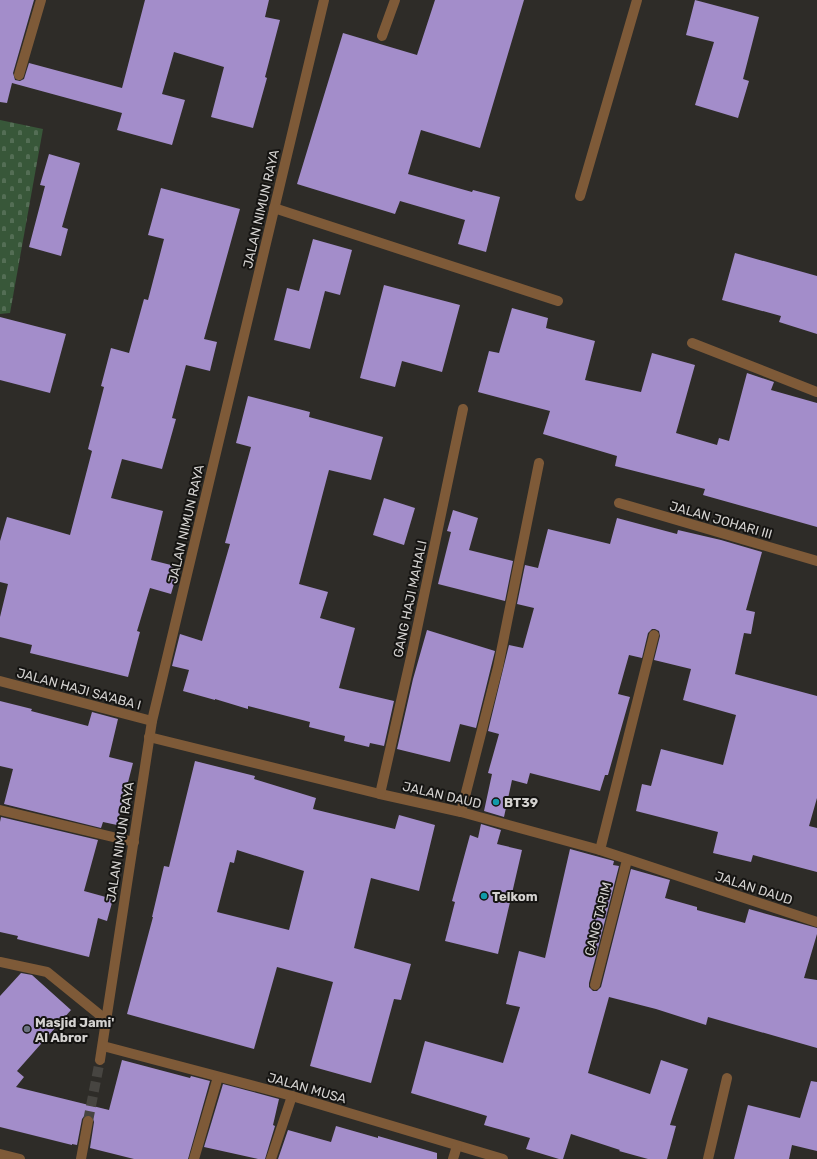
<svg xmlns="http://www.w3.org/2000/svg" width="817" height="1159" viewBox="0 0 817 1159" font-family="Rubik,sans-serif">
<style>
.cemetery{fill:url(#cemetery-stones)}
.building{fill:#a38dca;fill-rule:evenodd}
.lines{fill:none;stroke-linecap:round;stroke-linejoin:round}
.street-tunnel{stroke:#474541;stroke-width:10;stroke-dasharray:10 5;stroke-linecap:butt}
.lane{stroke:#7e5a38;stroke-width:10}
.street{stroke:#7e5a38;stroke-width:10}
.culture-dot{fill:#0f9aa8;stroke:#151412;stroke-width:1.5}
.worship-dot{fill:#6b7280;stroke:#151412;stroke-width:1.5}
.labels{text-anchor:middle;dominant-baseline:central;stroke-width:4;stroke-linejoin:round;paint-order:stroke}
.street-label{font-size:13px;fill:#d4d2d0;stroke:#151412}
.poi-label{font-size:13px;font-weight:bold;fill:#d4d2d0;stroke:#151412;text-anchor:start}
</style>
<defs>
<pattern id="cemetery-stones" width="16" height="16" patternUnits="userSpaceOnUse"><rect width="16" height="16" fill="#385739"/><path d="M2 7V4a2 2 0 0 1 4 0v3zM10 15v-3a2 2 0 0 1 4 0v3z" fill="#546e55"/></pattern>
</defs>
<rect width="100%" height="100%" fill="#2e2c28"/>
<polygon class="cemetery" points="0,120 43,129 10,313 0,314"/>
<g class="building">
<polygon points="0,0 34,0 13,73 15,80 20,81 24,79 29,63 122,88 145,0 269,0 265,17 280,20 265,77 267,78 253,128 211,117 224,67 174,52 162,94 185,100 172,145 117,130 122,113 12,83 7,103 0,102"/>
<polygon points="435,0 524,0 480,148 421,130 408,174 472,192 473,190 500,197 486,252 458,244 465,220 400,201 395,214 297,184 343,33 417,55"/>
<polygon points="695,0 759,17 743,79 749,81 738,118 695,105 714,42 686,35"/>
<polygon points="49,154 80,163 62,227 68,229 61,256 29,247 45,186 40,185"/>
<polygon points="161,188 240,209 204,339 217,342 210,371 186,365 172,418 176,419 162,469 122,459 111,498 163,511 151,560 179,567 171,594 150,588 137,631 140,632 128,677 30,653 32,645 0,637 0,617 8,584 0,582 0,541 7,517 70,535 92,451 88,449 104,387 101,386 111,348 129,353 144,299 148,300 164,239 148,235"/>
<polygon points="313,239 352,250 340,295 325,291 310,349 274,340 287,288 299,291"/>
<polygon points="735,253 817,276 817,334 779,322 781,316 722,300"/>
<polygon points="384,285 460,305 442,372 402,361 395,387 360,378"/>
<polygon points="512,308 548,318 546,328 595,341 585,380 641,392 652,353 695,365 676,433 717,445 719,438 729,441 747,373 774,382 771,390 817,403 817,527 703,495 705,489 615,466 617,456 543,434 550,411 478,392 489,351 499,353"/>
<polygon points="0,317 66,334 50,393 0,380"/>
<polygon points="248,396 310,412 309,417 383,437 371,480 329,470 299,584 328,592 320,618 355,628 339,688 394,701 384,746 370,743 369,747 344,741 345,736 309,727 310,722 248,706 248,709 215,699 215,700 183,691 189,670 172,666 180,634 202,641 230,544 225,543 251,447 236,443"/>
<polygon points="384,498 415,508 404,545 373,535"/>
<polygon points="453,510 478,518 469,550 513,561 505,601 438,584 451,532 447,531"/>
<polygon points="617,518 677,534 678,530 721,540 762,552 746,610 755,612 751,634 744,633 735,674 817,696 817,798 809,826 817,828 817,872 753,855 751,862 713,853 718,832 636,811 642,784 651,786 661,749 723,765 736,715 683,700 691,669 654,660 660,636 659,631 655,629 652,629 648,633 642,658 629,655 618,694 630,697 608,775 605,775 600,791 530,773 527,784 512,780 504,817 484,811 492,774 488,773 499,734 488,731 509,645 523,648 534,608 517,604 525,565 538,568 548,529 610,544"/>
<polygon points="427,630 495,651 476,728 460,724 450,762 397,749 413,679"/>
<polygon points="0,701 32,709 31,711 88,726 92,712 118,719 109,757 133,763 117,825 103,822 101,828 4,804 13,769 0,766"/>
<path d="M195,761L255,776L254,779L316,798L313,809L395,829L399,815L435,825L419,891L371,878L354,948L411,964L401,1000L394,999L371,1083L310,1066L333,982L277,967L254,1049L127,1014L153,917H152L164,866L169,867ZM237,850L304,871L289,930L217,912L230,862L234,863Z"/>
<polygon points="1,817 98,840 84,891 113,899 107,921 98,918 89,957 17,939 18,936 0,932 0,822"/>
<polygon points="481,824 501,830 497,844 522,850 498,954 445,941 455,902 452,901 470,835 478,838"/>
<polygon points="570,849 614,861 613,865 619,866 589,983 589,987 593,991 597,991 601,987 631,869 670,880 665,898 697,907 697,910 745,923 749,909 817,928 817,934 804,978 817,980 817,1048 708,1017 706,1025 656,1009 609,997 588,1073 650,1094 661,1060 688,1069 670,1125 676,1126 667,1159 648,1159 619,1151 620,1150 571,1134 563,1159 559,1159 526,1149 530,1138 484,1125 487,1116 411,1093 425,1041 503,1063 520,1007 506,1004 519,951 545,958"/>
<polygon points="21,973 32,975 71,1010 17,1071 24,1077 16,1087 109,1110 122,1060 190,1078 191,1076 210,1081 188,1159 134,1159 90,1148 94,1122 92,1116 89,1115 85,1115 82,1119 77,1145 72,1144 72,1145 0,1127 0,996"/>
<polygon points="811,1081 817,1082 817,1151 792,1145 789,1159 734,1159 748,1105 800,1118"/>
<polygon points="223,1084 279,1099 273,1125 275,1126 265,1159 258,1159 204,1147"/>
<polygon points="336,1126 378,1138 378,1136 437,1153 437,1159 278,1159 288,1130 331,1142"/>
</g>
<g class="lines">
<polyline class="street-tunnel" points="88,1121 100,1060"/>
<g class="lane">
<polyline points="382,36 395,0"/>
<polyline points="580,196 637,0"/>
</g>
<g class="street">
<polyline points="19,75 41,0"/>
<polyline points="274,208 558,301"/>
<polyline points="692,343 817,392"/>
<polyline points="619,503 817,561"/>
<polyline points="0,681 152,721"/>
<polyline points="149,737 380,794 461,812 600,850 817,922"/>
<polyline points="380,794 413,648 463,409"/>
<polyline points="0,810 134,842"/>
<polyline points="461,812 498,667 539,463"/>
<polyline points="600,850 654,635"/>
<polyline points="0,962 47,972 106,1020"/>
<polyline points="595,985 627,860"/>
<polyline points="103,1046 292,1096 503,1159"/>
<polyline points="100,1060 152,721 324,0"/>
<polyline points="0,1154 20,1159"/>
<polyline points="81,1159 88,1121"/>
<polyline points="194,1159 218,1077"/>
<polyline points="271,1159 292,1096"/>
<polyline points="453,1159 457,1146"/>
<polyline points="708,1159 727,1078"/>
</g>
</g>
<g class="culture-dot">
<circle cx="496" cy="802" r="4"/>
<circle cx="484" cy="896" r="4"/>
</g>
<circle class="worship-dot" cx="27" cy="1029" r="4"/>
<g class="labels">
<g class="street-label">
<text transform="translate(261 209) rotate(-77)">JALAN NIMUN RAYA</text>
<text transform="translate(721 520) rotate(16)">JALAN JOHARI III</text>
<text transform="translate(186 524) rotate(-77)">JALAN NIMUN RAYA</text>
<text transform="translate(410 599) rotate(-78)">GANG HAJI MAHALI</text>
<text transform="translate(79 689) rotate(15)">JALAN HAJI SA'ABA I</text>
<text transform="translate(442 795) rotate(13)">JALAN DAUD</text>
<text transform="translate(120 842) rotate(-81)">JALAN NIMUN RAYA</text>
<text transform="translate(754 888) rotate(18)">JALAN DAUD</text>
<text transform="translate(598 919) rotate(-76)">GANG TARIM</text>
<text transform="translate(307 1088) rotate(16)">JALAN MUSA</text>
</g>
<g class="poi-label">
<text x="504" y="802">BT39</text>
<text x="492" y="896">Telkom</text>
<text x="35" y="1022">Masjid Jami'<tspan x="35" dy="15">Al Abror</tspan></text>
</g>
</g>
</svg>
